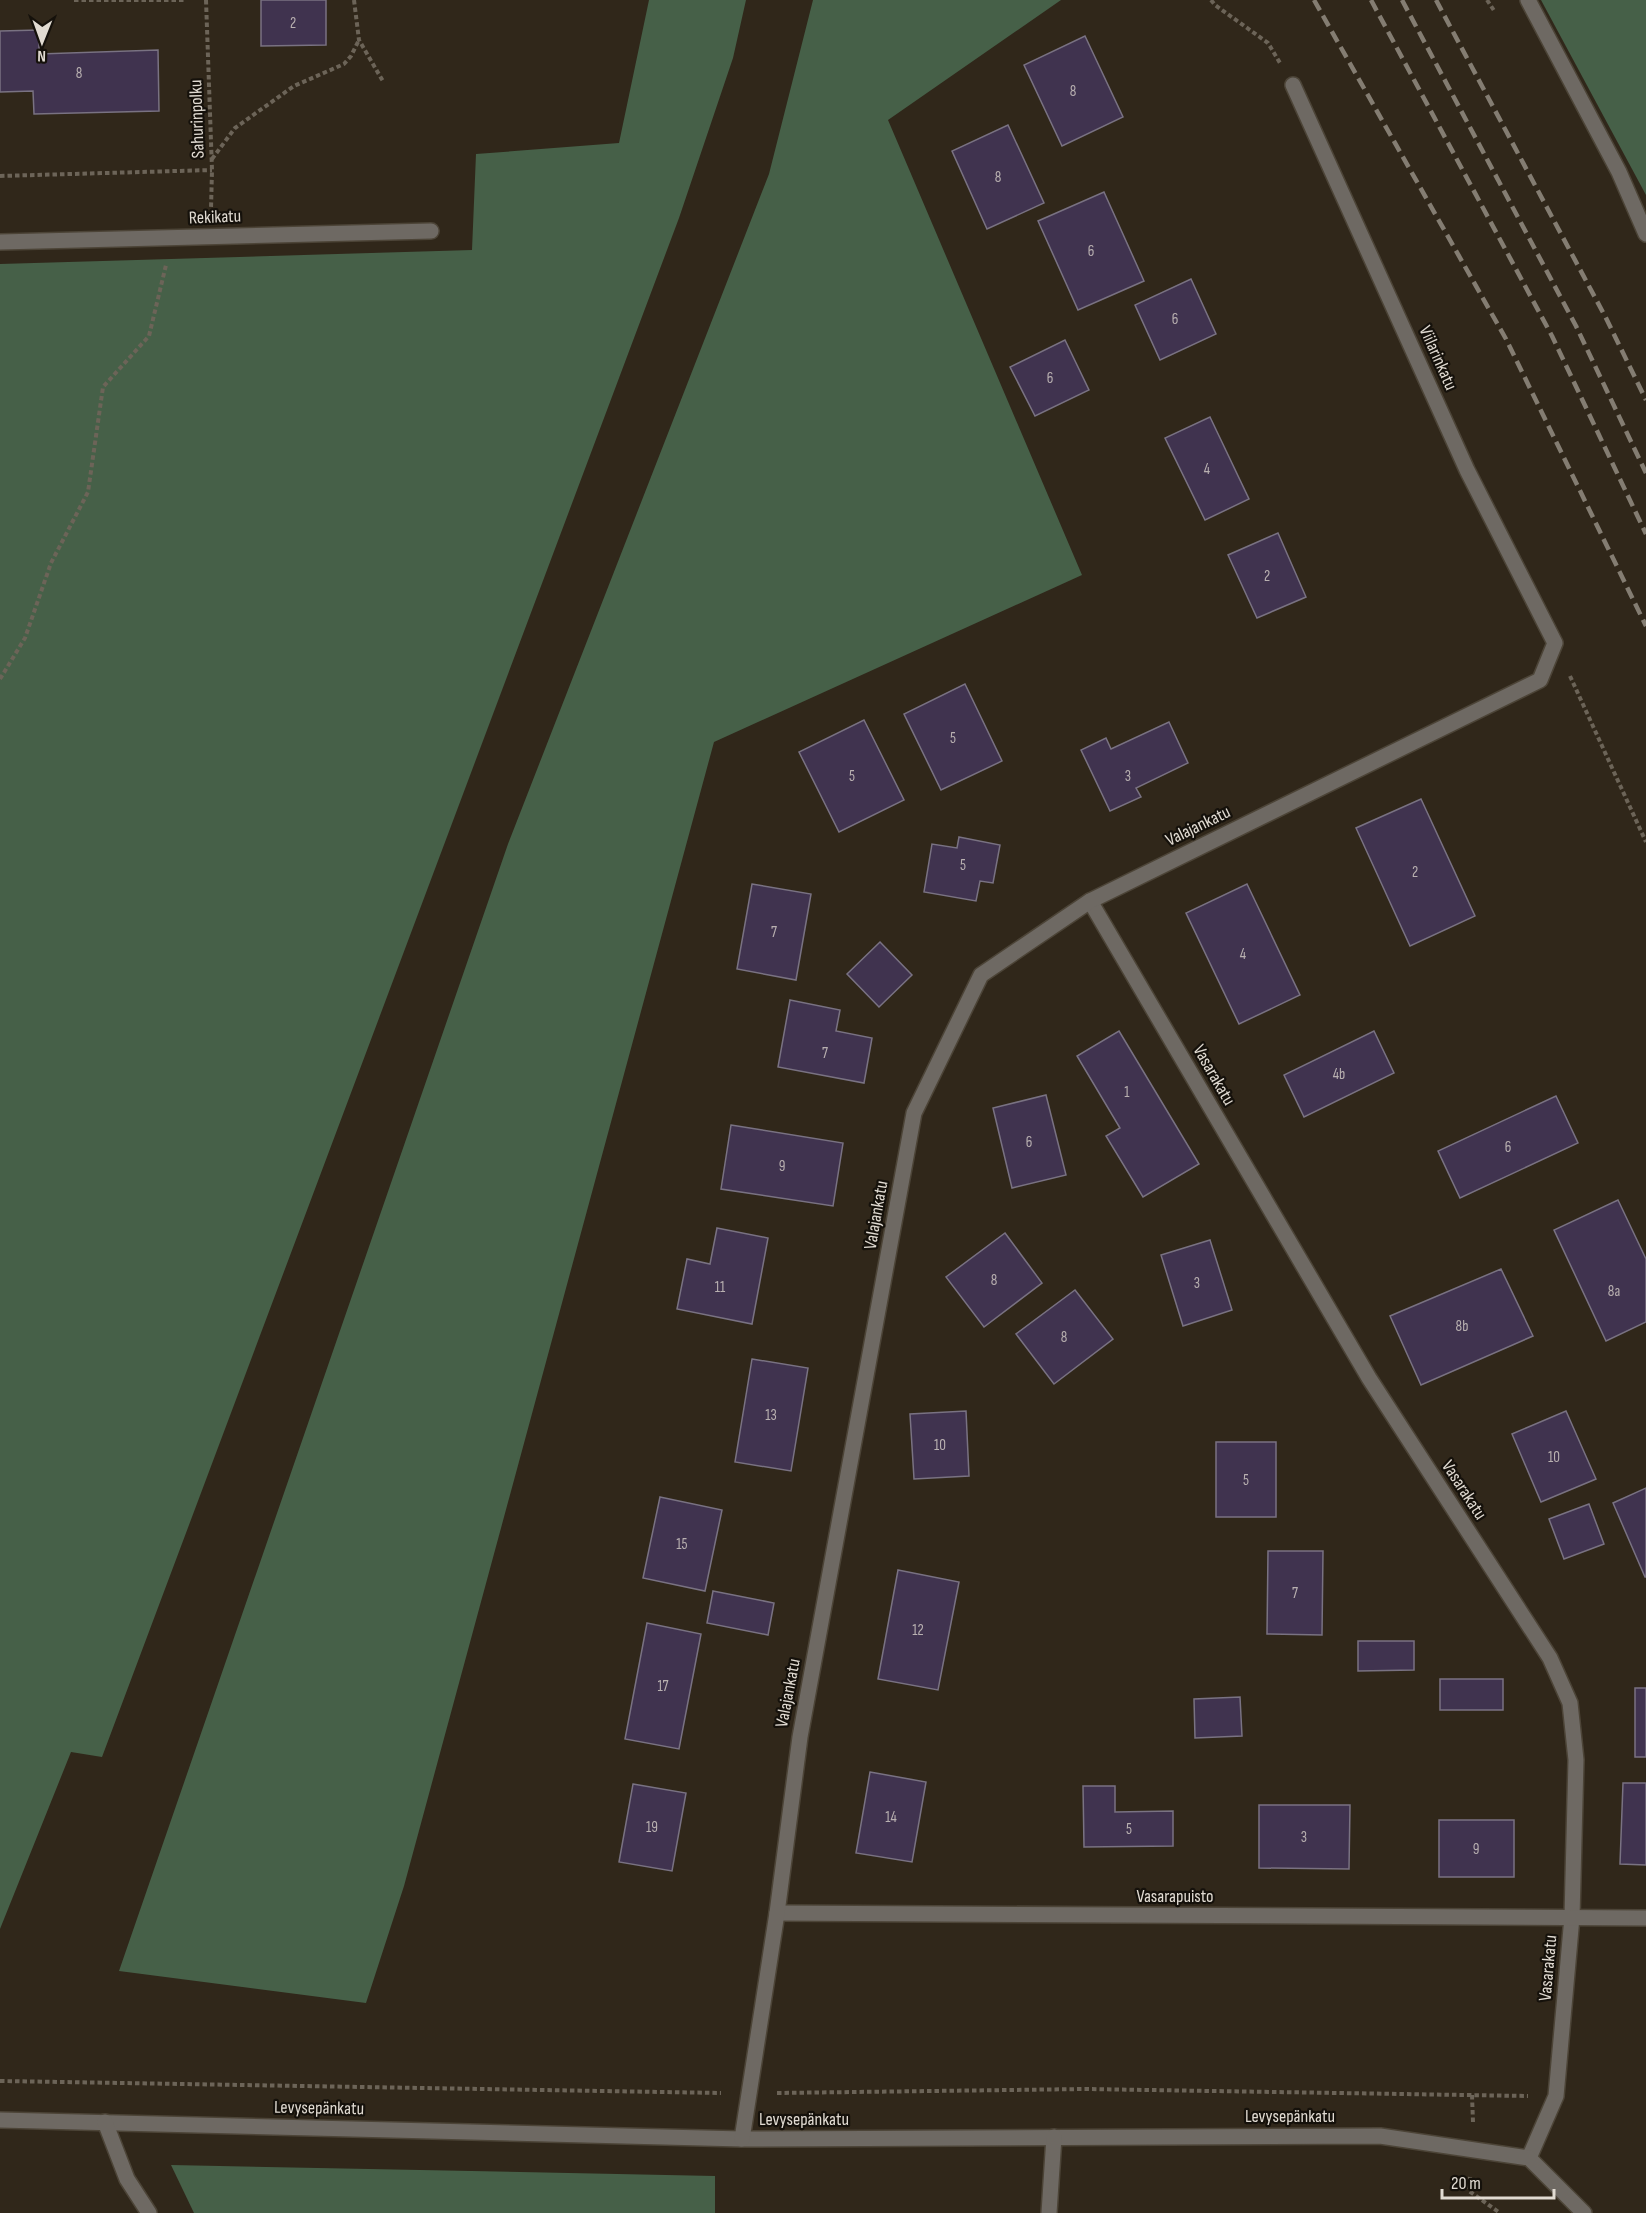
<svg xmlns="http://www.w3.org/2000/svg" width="1646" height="2213" viewBox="0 0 1646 2213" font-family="'Sofia Sans Condensed',sans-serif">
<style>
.forest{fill:#466048}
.building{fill:#40334f;stroke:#797282;stroke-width:1.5}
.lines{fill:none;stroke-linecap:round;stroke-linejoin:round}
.minor-casing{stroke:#4c4437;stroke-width:18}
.path{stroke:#6c6458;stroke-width:4;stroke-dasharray:4.5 3;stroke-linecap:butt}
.minor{stroke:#6e6963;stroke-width:15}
.rail{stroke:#847d72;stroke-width:4.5;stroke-dasharray:12 6;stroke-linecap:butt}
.labels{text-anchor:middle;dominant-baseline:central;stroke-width:4.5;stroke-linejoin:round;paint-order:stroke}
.number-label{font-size:15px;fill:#b9b1b1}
.street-label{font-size:18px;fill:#e1dbd2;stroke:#15110b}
</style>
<rect width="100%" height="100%" fill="#30271a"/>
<g class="forest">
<polygon points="649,0 746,0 733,58 679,218 102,1757 71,1752 0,1929 0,264 472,250 476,154 619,143"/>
<polygon points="813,0 1061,0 888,120 1082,575 714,742 404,1886 366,2003 119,1971 508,844 769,174"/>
<polygon points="1541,0 1646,0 1646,195"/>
<polygon points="171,2165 715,2176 715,2213 194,2213"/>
</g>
<g class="building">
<polygon points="261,0 326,0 326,45 261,46"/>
<polygon points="39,30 39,54 158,50 159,111 34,114 33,91 0,92 0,31"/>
<polygon points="1085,36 1123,117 1062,146 1024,65"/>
<polygon points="1008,125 1044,203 987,229 952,151"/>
<polygon points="1104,192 1144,281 1078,310 1038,221"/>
<polygon points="1191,279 1216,334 1160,360 1135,305"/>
<polygon points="1065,340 1089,390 1035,416 1010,367"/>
<polygon points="1210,417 1249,499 1205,520 1165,438"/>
<polygon points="1278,533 1306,597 1257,618 1228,555"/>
<polygon points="965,684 1002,761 941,790 904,714"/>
<polygon points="864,720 904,800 839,832 799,752"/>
<polygon points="1169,722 1188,763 1136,788 1141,797 1110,811 1081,750 1106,738 1111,749"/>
<polygon points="1421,799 1475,916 1410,946 1356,828"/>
<polygon points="959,837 1000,845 993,883 980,881 976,901 924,892 932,844 957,848"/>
<polygon points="752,884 811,894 796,980 737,969"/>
<polygon points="1247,884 1300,995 1239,1024 1186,913"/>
<polygon points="880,942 912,975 879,1007 847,974"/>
<polygon points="790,1000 840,1010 836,1031 872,1038 864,1083 778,1067"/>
<polygon points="1119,1031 1199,1164 1143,1197 1106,1136 1120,1128 1077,1056"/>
<polygon points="1374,1031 1394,1073 1304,1117 1284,1075"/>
<polygon points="1046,1095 1066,1175 1012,1188 993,1108"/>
<polygon points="1556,1096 1578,1143 1460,1198 1438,1151"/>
<polygon points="731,1125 843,1143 833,1206 721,1189"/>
<polygon points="1618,1200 1646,1259 1646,1322 1606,1341 1554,1230"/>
<polygon points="717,1228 768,1238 752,1324 677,1309 687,1259 710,1264"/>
<polygon points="1005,1233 1042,1283 984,1327 946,1277"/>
<polygon points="1210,1240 1232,1310 1183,1326 1161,1255"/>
<polygon points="1501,1269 1533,1336 1421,1385 1390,1316"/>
<polygon points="1075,1290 1113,1339 1054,1384 1016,1334"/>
<polygon points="752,1359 808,1368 791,1471 735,1462"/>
<polygon points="966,1411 969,1476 914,1479 910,1414"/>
<polygon points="1566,1411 1596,1479 1541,1502 1512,1434"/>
<rect x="1216" y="1442" width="60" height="75"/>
<polygon points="1646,1488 1646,1577 1645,1577 1613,1503"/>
<polygon points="660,1497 722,1510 705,1591 643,1578"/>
<polygon points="1589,1504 1604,1544 1564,1559 1549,1519"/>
<polygon points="1268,1551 1323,1551 1322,1635 1267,1634"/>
<polygon points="898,1570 959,1582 938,1690 878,1679"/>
<polygon points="713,1591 774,1603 768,1635 707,1623"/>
<polygon points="647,1623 701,1634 679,1749 625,1739"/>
<polygon points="1358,1641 1414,1641 1414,1670 1358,1671"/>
<rect x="1440" y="1679" width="63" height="31"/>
<rect x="1635" y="1688" width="11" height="69"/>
<polygon points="1240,1697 1242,1736 1195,1738 1194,1699"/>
<polygon points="870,1772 926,1782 912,1862 856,1853"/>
<polygon points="1623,1783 1646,1783 1646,1865 1620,1864"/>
<polygon points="633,1784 686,1793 672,1871 619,1862"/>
<polygon points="1083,1786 1115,1786 1115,1812 1173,1811 1173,1846 1084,1847"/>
<polygon points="1259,1805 1350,1805 1349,1869 1259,1868"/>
<rect x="1439" y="1820" width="75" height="57"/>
</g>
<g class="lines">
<g class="minor-casing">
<g id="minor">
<polyline points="1528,0 1619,172 1646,234"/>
<polyline points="0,242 431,231"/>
<polyline points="1090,901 1369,1378 1550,1658 1570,1703 1576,1760 1572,1917 1556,2096 1529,2158"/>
<polyline points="777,1913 1646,1918"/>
<polyline points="0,2120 742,2139 1380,2136 1529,2158 1584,2213"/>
<polyline points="105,2122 127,2179 149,2213"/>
<polyline points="742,2139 777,1913 800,1737 914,1113 981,975 1090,901 1540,680 1555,643 1467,470 1293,85"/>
<polyline points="1049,2213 1054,2137"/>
</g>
</g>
<g class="path">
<polyline points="74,0 184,0"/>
<polyline points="206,0 212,170 211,209"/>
<polyline points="354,0 359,40 384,83"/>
<polyline points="1211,0 1215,5 1268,43 1280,63"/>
<polyline points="1487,0 1495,12"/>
<polyline points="212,159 235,128 294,86 344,64 351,56 359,40"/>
<polyline points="0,176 212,170"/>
<polyline points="1570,676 1646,842"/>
<polyline points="0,679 25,638 51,563 88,492 103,387 149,336 166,265"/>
<polyline points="0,2081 721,2093"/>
<polyline points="777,2093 1086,2089 1528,2096"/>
<polyline points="1472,2095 1473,2122"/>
<polyline points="1470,2177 1469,2191 1500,2213"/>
</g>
<use href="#minor" class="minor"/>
<g class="rail">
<polyline points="1314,0 1506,339 1646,626"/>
<polyline points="1371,0 1552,336 1646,534"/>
<polyline points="1402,0 1576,326 1646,473"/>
<polyline points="1436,0 1606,318 1646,400"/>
</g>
</g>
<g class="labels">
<g class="number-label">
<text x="293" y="23">2</text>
<text x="79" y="73">8</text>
<text x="1073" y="91">8</text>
<text x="998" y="177">8</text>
<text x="1091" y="251">6</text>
<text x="1175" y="319">6</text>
<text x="1050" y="378">6</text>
<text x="1207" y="469">4</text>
<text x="1267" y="576">2</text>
<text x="953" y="738">5</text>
<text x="852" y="776">5</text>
<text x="1128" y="776">3</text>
<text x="963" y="865">5</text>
<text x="1415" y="872">2</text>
<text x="774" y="932">7</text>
<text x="1243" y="954">4</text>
<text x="825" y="1053">7</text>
<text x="1339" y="1074">4b</text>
<text x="1127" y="1092">1</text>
<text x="1029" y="1142">6</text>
<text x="1508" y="1147">6</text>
<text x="782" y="1166">9</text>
<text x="994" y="1280">8</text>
<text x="1197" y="1283">3</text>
<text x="720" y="1287">11</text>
<text x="1614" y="1291">8a</text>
<text x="1462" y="1326">8b</text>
<text x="1064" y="1337">8</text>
<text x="771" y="1415">13</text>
<text x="940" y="1445">10</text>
<text x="1554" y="1457">10</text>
<text x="1246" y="1480">5</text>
<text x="682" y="1544">15</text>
<text x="1295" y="1593">7</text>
<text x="918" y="1630">12</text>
<text x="663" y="1686">17</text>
<text x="891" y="1817">14</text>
<text x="652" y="1827">19</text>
<text x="1129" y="1829">5</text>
<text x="1304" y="1837">3</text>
<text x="1476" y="1849">9</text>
</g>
<g class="street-label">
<text transform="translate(197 119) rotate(-92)">Sahurinpolku</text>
<text transform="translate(215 217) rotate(-2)">Rekikatu</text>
<text transform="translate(1438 358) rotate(66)">Viilarinkatu</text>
<text transform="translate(1198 826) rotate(-26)">Valajankatu</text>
<text transform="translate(1214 1075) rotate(60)">Vasarakatu</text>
<text transform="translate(876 1215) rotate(-80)">Valajankatu</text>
<text transform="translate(1464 1490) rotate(57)">Vasarakatu</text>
<text transform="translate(788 1693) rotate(-79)">Valajankatu</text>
<text x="1175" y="1896">Vasarapuisto</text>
<text transform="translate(1548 1968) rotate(-85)">Vasarakatu</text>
<text transform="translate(319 2108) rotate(1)">Levysepänkatu</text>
<text x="1290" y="2116">Levysepänkatu</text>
<text x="804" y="2119">Levysepänkatu</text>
</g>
</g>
<g transform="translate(42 42) rotate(181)" stroke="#15110b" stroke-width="4.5" paint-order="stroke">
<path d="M0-4.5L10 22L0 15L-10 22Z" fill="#e1dbd2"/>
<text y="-9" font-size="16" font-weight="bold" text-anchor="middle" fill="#e1dbd2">N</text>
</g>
<path d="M1442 2189v9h112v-9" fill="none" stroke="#e1dbd2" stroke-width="3"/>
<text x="1451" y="2189" font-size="18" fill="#e1dbd2" stroke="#15110b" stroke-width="4.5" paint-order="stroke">20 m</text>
</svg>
